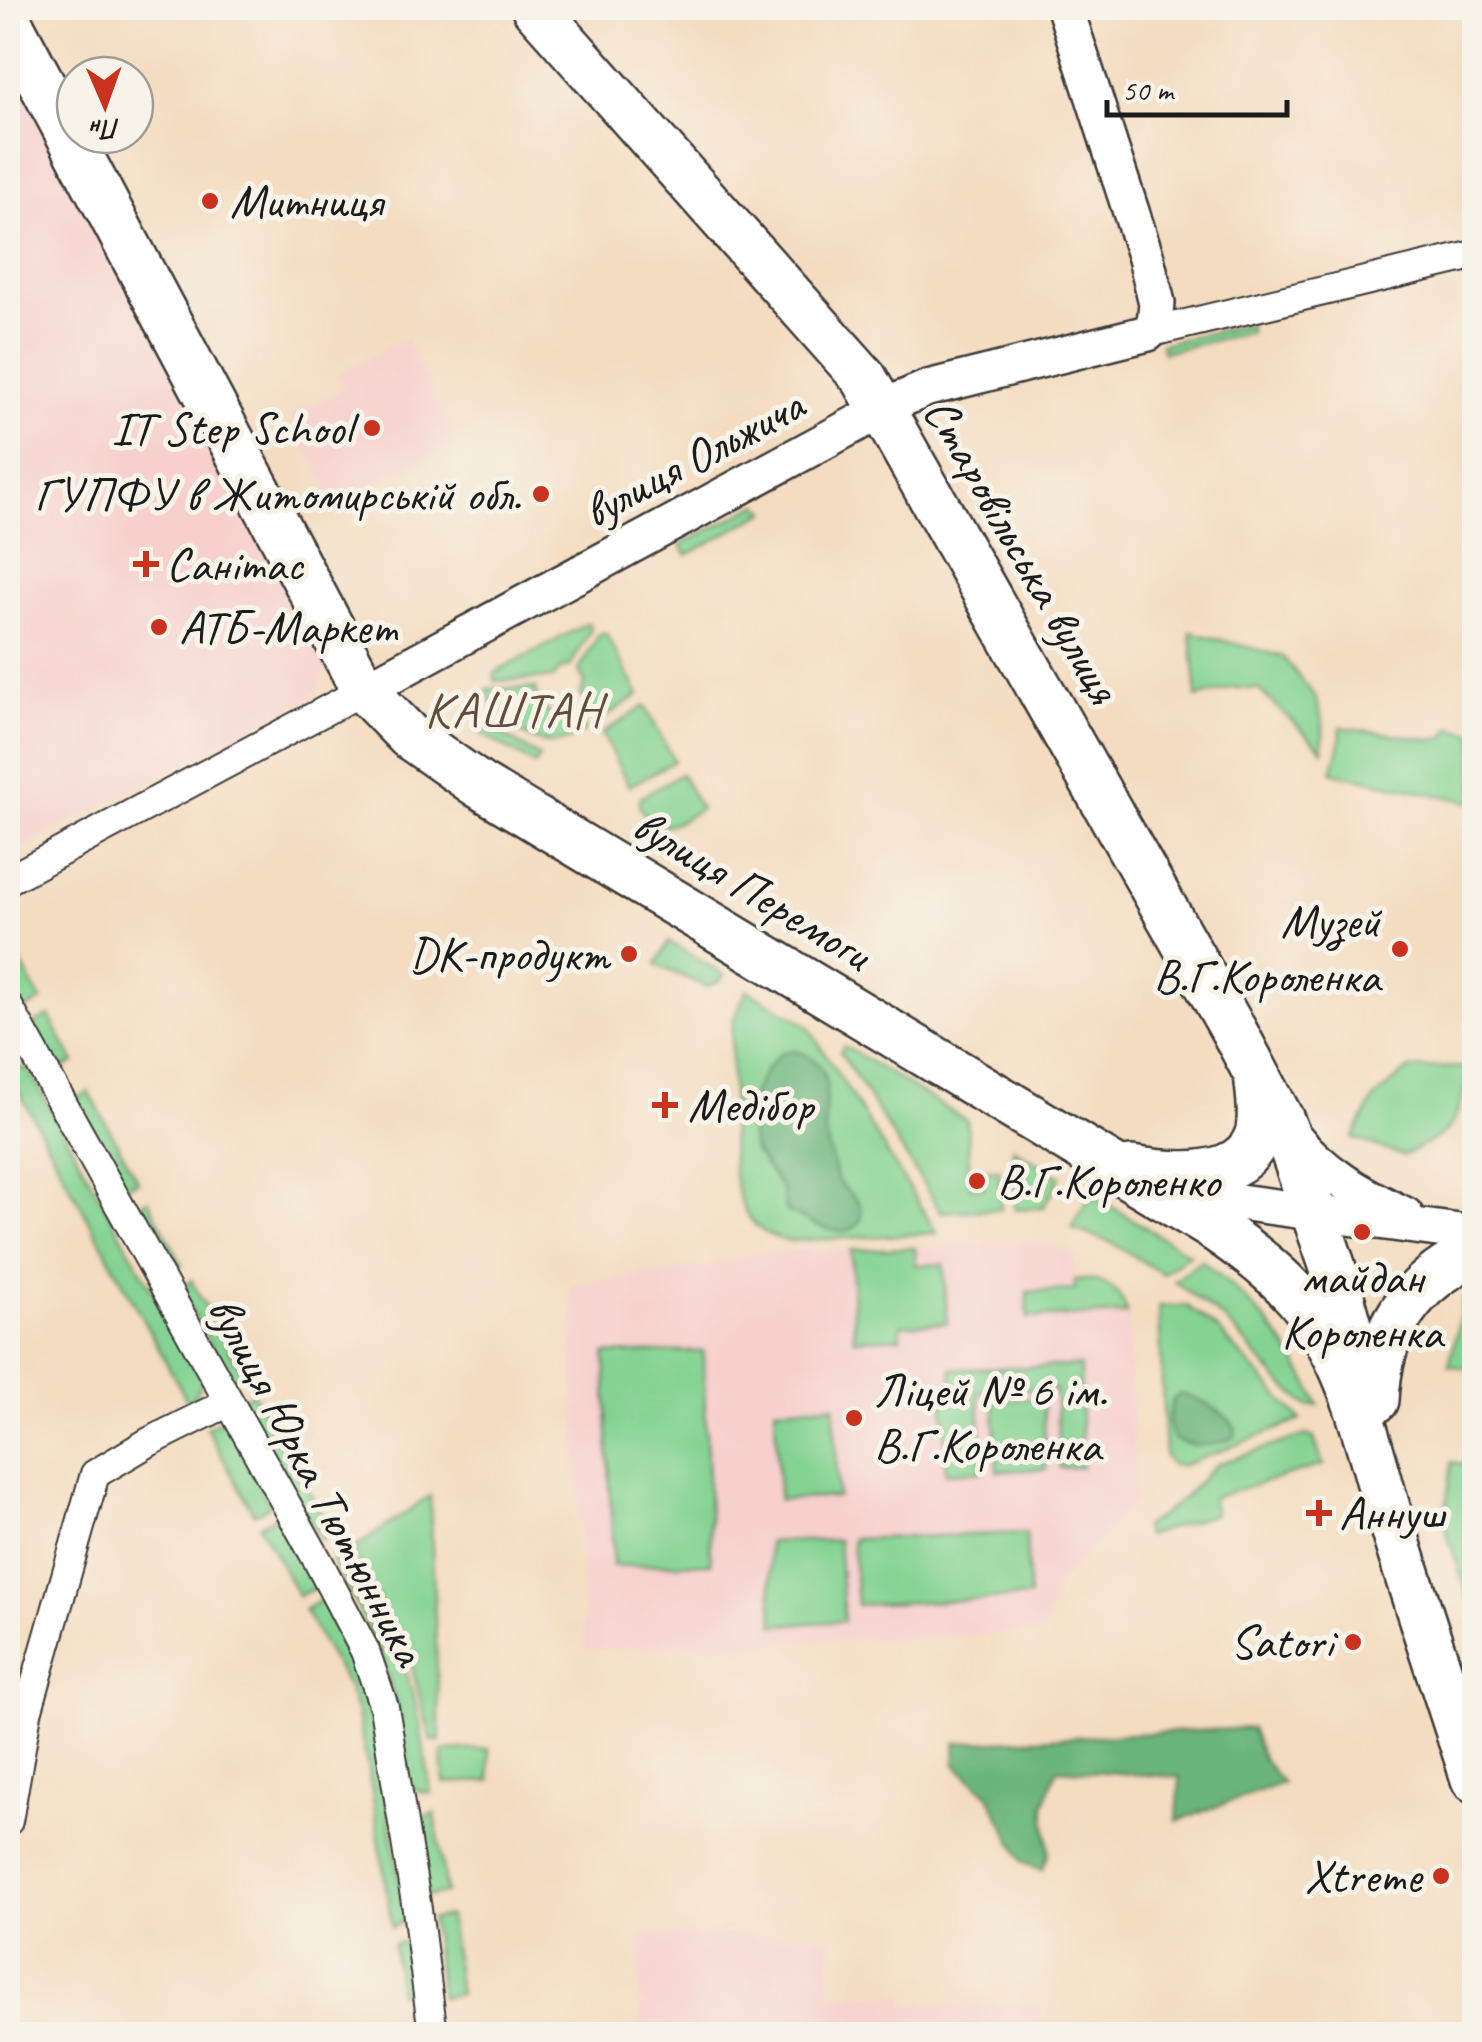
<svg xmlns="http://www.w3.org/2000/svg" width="1482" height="2042" viewBox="0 0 1482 2042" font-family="Caveat,sans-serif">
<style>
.built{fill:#f7d0ce}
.green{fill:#84d392;stroke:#507857;stroke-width:2.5}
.forest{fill:#6bb57c;stroke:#44684c;stroke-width:2.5}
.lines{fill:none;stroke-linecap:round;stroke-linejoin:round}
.minor-casing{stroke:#3c3935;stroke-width:32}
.tertiary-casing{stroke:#3c3935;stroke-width:40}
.primary-casing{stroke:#3c3935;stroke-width:50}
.minor{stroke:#fff;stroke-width:28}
.tertiary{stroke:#fff;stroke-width:35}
.primary{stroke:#fff;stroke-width:45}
.poi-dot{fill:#c8321e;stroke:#f7f3e8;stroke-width:4}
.labels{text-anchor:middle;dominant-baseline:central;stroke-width:10;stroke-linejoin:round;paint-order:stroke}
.poi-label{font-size:48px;fill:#1c1c1c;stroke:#f7f3e8;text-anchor:start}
.street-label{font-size:48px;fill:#1c1c1c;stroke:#f7f3e8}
.neighbourhood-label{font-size:50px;letter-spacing:2.5px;fill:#644c3c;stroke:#f7f3e8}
</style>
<rect width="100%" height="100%" fill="#f7f3e8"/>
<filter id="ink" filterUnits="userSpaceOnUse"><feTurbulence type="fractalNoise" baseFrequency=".01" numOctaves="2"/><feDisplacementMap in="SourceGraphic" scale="20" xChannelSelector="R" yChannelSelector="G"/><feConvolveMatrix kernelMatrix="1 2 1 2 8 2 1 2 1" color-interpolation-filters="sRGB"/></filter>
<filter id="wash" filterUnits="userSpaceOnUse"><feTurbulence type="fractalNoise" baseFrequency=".0048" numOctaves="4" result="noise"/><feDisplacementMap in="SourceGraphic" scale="40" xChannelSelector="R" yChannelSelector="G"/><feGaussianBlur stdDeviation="2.25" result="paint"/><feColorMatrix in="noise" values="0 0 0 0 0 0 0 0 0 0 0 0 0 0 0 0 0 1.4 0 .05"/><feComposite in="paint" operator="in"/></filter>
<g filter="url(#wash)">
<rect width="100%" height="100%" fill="#f4dcc0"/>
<g class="built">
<polygon points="8,62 327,666 318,691 311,697 8,854"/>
<polygon points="406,339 456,443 335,505 290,416 344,388 337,374"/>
<polygon points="1039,1242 1074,1253 1075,1277 1094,1279 1113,1288 1120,1294 1129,1314 1135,1503 1056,1585 1042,1633 585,1649 571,1285 727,1263 753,1252"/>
<polygon points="640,1935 830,1936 830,1995 905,1995 905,2005 1041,2004 1040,2034 640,2034"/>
</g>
<g class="green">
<polygon points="1248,324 1250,332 1163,352 1161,344"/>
<polygon points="759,504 767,511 687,555 681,545"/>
<polygon points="588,623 591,629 570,667 561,669 553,678 495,681 495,673"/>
<polygon points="1191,632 1282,656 1315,696 1323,723 1323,750 1258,689 1233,688 1197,698"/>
<polygon points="599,634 606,634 639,695 596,723 581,694 585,682 579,671"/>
<path d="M536,688C537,706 548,715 564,720L577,716L585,730C576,737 567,742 555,743C527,745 494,715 487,689Z"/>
<polygon points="645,706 674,761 629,786 602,734"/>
<polygon points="479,721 540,757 535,765 474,729"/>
<polygon points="1341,727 1433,740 1445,737 1451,728 1474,733 1474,803 1332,772 1340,744"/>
<path d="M681,774L700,809C683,819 669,830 650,823L639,806V798Z"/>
<polygon points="8,939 41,1001 24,1010 8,980"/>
<path d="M669,942L724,975C721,981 712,986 705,986L656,965Z"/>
<path d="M747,990L801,1021L808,1026L937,1233L791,1241C723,1233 731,1148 732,1098C732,1074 729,1042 734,1019C737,1009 743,999 747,990Z"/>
<polygon points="49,1016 74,1062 58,1071 32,1025"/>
<polygon points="844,1046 967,1121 970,1188 984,1188 984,1170 999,1169 1001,1209 941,1212 840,1052"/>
<polygon points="21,1067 29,1070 203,1381 189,1404 24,1101 10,1073"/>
<path d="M1460,1067L1466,1071C1468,1086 1457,1121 1446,1131C1437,1140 1415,1149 1403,1156L1353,1138L1374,1099L1409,1069Z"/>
<polygon points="89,1092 138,1181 123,1188 74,1100"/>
<polygon points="1013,1148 1060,1177 1043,1208 1015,1209"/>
<polygon points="1091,1194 1189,1254 1163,1274 1112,1243 1072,1228"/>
<polygon points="148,1200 182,1265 170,1265 163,1260 134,1208"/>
<polygon points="915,1248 916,1265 944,1264 947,1323 901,1325 901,1337 854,1339 851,1250"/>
<path d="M1201,1260C1254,1303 1291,1343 1319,1405L1308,1406L1281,1383L1226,1321L1174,1281Z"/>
<path d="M1085,1279C1108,1281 1122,1291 1127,1314L1028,1318L1027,1292L1075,1290V1280Z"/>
<polygon points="191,1280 242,1373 231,1380 183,1296 185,1287"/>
<polygon points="1474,1289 1474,1370 1449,1365 1464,1299"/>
<polygon points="1159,1306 1187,1306 1218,1330 1301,1420 1184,1465 1171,1465 1165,1457"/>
<polygon points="703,1351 711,1563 613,1566 605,1354"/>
<polygon points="1080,1366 1082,1467 1060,1468 1055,1389 979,1392 982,1471 946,1473 943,1389 953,1388 952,1369"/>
<polygon points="253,1393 332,1532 320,1539 241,1399"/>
<polygon points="1043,1398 1046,1469 997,1471 994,1400"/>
<polygon points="834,1405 838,1497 779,1500 775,1408"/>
<polygon points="224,1419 271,1505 254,1514 206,1427"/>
<polygon points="1306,1435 1314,1438 1323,1465 1211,1498 1215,1514 1146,1536 1143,1526 1161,1516 1183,1498 1217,1464"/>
<polygon points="1452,1462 1474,1466 1474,1616 1444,1523"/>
<polygon points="430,1496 440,1741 432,1741 411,1664 352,1550"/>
<polygon points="277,1516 317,1587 298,1596 259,1525"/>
<polygon points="1026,1533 1029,1597 857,1605 852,1539"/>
<polygon points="838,1540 844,1621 774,1625 768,1542"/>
<polygon points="345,1553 405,1668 418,1712 431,1793 422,1792 410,1786 397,1708 379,1648 332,1560"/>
<polygon points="323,1599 349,1651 362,1682 370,1708 377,1740 406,1919 392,1928 372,1791 357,1712 347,1686 304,1610"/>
<polygon points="489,1749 490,1781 444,1783 442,1751"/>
<polygon points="435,1813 446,1893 427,1896 416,1828 421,1819"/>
<polygon points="449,1916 459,1994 441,1997 431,1919"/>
<polygon points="409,1941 416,1988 410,1992 399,1993 393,1944"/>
</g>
<g class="forest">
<path d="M793,1050C839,1064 823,1090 825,1126C825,1136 828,1147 831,1157C833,1164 834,1173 837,1179C844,1194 864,1197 861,1217C860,1221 857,1227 852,1229C836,1238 801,1218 786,1211L782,1189L754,1151L748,1124L753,1093L766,1069L781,1053Z"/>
<path d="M1180,1394C1199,1399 1224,1411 1235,1427V1437C1217,1446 1190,1450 1173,1438L1168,1423L1172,1401Z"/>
<polygon points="1251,1728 1262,1758 1282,1783 1177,1821 1180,1777 1057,1769 1044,1805 1049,1853 1042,1870 1022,1861 989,1795 956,1765 955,1743"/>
</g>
</g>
<g filter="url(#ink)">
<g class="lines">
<g class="minor-casing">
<g id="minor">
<polyline points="1148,333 1474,255"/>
<polyline points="8,880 364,690"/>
<polyline points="8,1006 318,1561 365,1651 384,1707 417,1909 433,2034"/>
<polyline points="8,1821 27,1713 95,1474 149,1442 229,1402"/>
</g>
</g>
<g class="tertiary-casing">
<g id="tertiary">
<polyline points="364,690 902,399 928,388 1148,333 1155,323 1157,303 1146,258 1065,8"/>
<path d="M1290,1132C1321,1172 1360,1194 1405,1215"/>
<polyline points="1166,1188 1202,1197 1474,1234"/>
</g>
</g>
<g class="primary-casing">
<g id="primary">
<polyline points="535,8 864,378 1235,1033 1281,1120 1291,1145 1332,1265 1360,1364"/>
<path d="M8,20L364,690L409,736L479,785L1213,1227C1251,1253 1287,1280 1314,1318C1356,1378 1371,1456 1392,1525C1418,1610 1447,1694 1474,1779"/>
<path d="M1131,1169C1168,1175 1240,1184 1257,1137C1263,1121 1260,1100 1258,1083"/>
<path d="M1376,1400C1379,1329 1411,1282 1474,1253"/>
</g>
</g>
<use href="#minor" class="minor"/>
<use href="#tertiary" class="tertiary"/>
<use href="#primary" class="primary"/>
</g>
</g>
<g class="poi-dot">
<circle cx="210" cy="201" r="10"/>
<circle cx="372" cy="428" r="10"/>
<circle cx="541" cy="494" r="10"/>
<path d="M141 549h10v10h10v10h-10v10h-10v-10h-10v-10h10z"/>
<circle cx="159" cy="627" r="10"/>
<circle cx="1400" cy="949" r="10"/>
<circle cx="629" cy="954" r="10"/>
<path d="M660 1090h10v10h10v10h-10v10h-10v-10h-10v-10h10z"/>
<circle cx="977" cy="1181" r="10"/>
<circle cx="1362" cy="1232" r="10"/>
<circle cx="854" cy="1418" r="10"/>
<path d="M1314 1498h10v10h10v10h-10v10h-10v-10h-10v-10h10z"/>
<circle cx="1353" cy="1642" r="10"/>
<circle cx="1441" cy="1876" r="10"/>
</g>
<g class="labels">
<g class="poi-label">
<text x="230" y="201">Митниця</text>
<text x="352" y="428" text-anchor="end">IT Step School</text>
<text x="521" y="494" text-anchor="end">ГУПФУ в Житомирській обл.</text>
<text x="166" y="564">Санітас</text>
<text x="179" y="627">АТБ-Маркет</text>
<text x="1380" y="921" text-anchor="end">Музей<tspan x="1380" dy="55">В.Г.Короленка</tspan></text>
<text x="609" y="954" text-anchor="end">DK-продукт</text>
<text x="688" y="1105">Медібор</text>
<text x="997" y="1181">В.Г.Короленко</text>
<text x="1362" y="1277" text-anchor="middle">майдан<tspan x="1362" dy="55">Короленка</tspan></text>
<text x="874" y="1390">Ліцей № 6 ім.<tspan x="874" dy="55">В.Г.Короленка</tspan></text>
<text x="1339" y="1513">Аннуш</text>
<text x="1333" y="1642" text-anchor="end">Satori</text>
<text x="1421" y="1876" text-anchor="end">Xtreme</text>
</g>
<g class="street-label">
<text transform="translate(693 458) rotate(-28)">вулиця Ольжича</text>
<text transform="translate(1022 550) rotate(60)">Старовільська вулиця</text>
<text transform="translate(752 889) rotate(31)">вулиця Перемоги</text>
<text transform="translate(317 1480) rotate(62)">вулиця Юрка Тютюнника</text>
</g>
<g class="neighbourhood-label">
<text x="514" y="710">КАШТАН</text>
</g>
</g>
<rect width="1482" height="2042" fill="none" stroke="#f7f3e8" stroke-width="40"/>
<g transform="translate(105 105) rotate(178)"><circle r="48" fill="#f7f3e8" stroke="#9f9d96" stroke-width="2.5"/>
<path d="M0-8L18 38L0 25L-18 38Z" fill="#c8321e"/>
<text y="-15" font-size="28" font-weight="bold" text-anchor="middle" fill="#1c1c1c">Пн</text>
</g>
<path d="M1107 100v15h180v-15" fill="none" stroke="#1c1c1c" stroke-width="5"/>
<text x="1122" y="100" font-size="30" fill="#1c1c1c" stroke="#f7f3e8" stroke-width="8" paint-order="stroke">50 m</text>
</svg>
